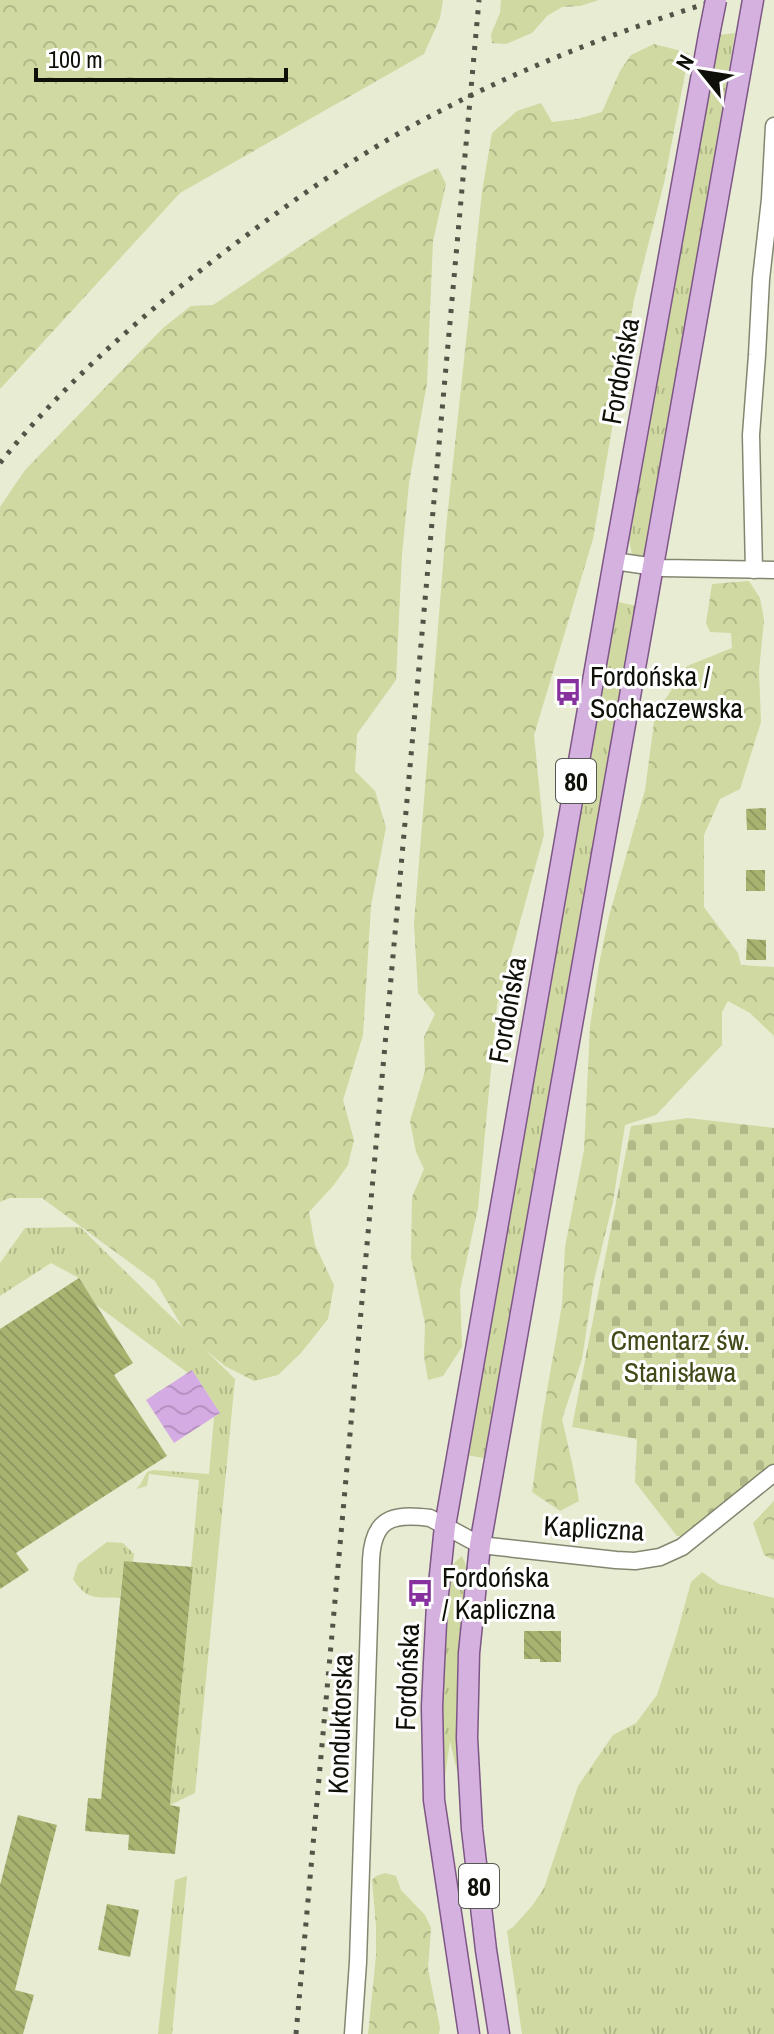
<svg xmlns="http://www.w3.org/2000/svg" width="774" height="2034" viewBox="0 0 774 2034" font-family="'Archivo Narrow',sans-serif">
<style>
.grass{fill:url(#grass-tufts)}
.forest{fill:url(#forest-crowns)}
.cemetery{fill:url(#cemetery-stones)}
.water{fill:url(#water-waves)}
.building{fill:url(#building-back-hatch)}
.lines{fill:none;stroke-linecap:round;stroke-linejoin:round}
.minor-casing{stroke:#838770;stroke-width:19}
.major-casing{stroke:#7d5786;stroke-width:23}
.minor{stroke:#fff;stroke-width:16}
.major{stroke:#d4b1df;stroke-width:20}
.rail{stroke:#515446;stroke-width:5;stroke-dasharray:4 8;stroke-linecap:butt}
.major-bridge-casing{stroke:#7d5786;stroke-width:23;stroke-linecap:butt}
.major-bridge{stroke:#d4b1df;stroke-width:20}
.labels{text-anchor:middle;dominant-baseline:central;stroke-width:6;stroke-linejoin:round;paint-order:stroke}
.shield{fill:#fff;stroke:#575852;stroke-width:2}
.shield-label{font-size:26px;font-weight:bold;fill:#0f1108}
.street-label{font-size:28px;fill:#0f1108;stroke:#fff}
.poi-label{font-size:28px;fill:#0f1108;stroke:#fff;text-anchor:start}
.park-label{font-size:28px;fill:#424917;stroke:#fff}
</style>
<defs>
<pattern id="grass-tufts" width="24" height="20" patternUnits="userSpaceOnUse" patternTransform="scale(2)"><rect width="24" height="20" fill="#cfd9a1"/><path d="M3 7l-1-3M5 7V3M7 7l1-3M15 17l-1-3M17 17v-4M19 17l1-3" fill="none" stroke="#b1b989"/></pattern>
<pattern id="forest-crowns" width="20" height="18" patternUnits="userSpaceOnUse" patternTransform="scale(2)"><rect width="20" height="18" fill="#cfd9a1"/><path d="M2 6a3 3 0 1 1 6 0M12 15a3 3 0 1 1 6 0" fill="none" stroke="#b1b989"/></pattern>
<pattern id="cemetery-stones" width="16" height="16" patternUnits="userSpaceOnUse" patternTransform="scale(2)"><rect width="16" height="16" fill="#cfd9a1"/><path d="M2 7V4a2 2 0 0 1 4 0v3zM10 15v-3a2 2 0 0 1 4 0v3z" fill="#b1b989"/></pattern>
<pattern id="water-waves" width="16" height="10" patternUnits="userSpaceOnUse" patternTransform="scale(2)"><rect width="16" height="10" fill="#d5abe3"/><path d="M0 5q4-4 8 0t8 0" fill="none" stroke="#b692c1"/></pattern>
<pattern id="building-back-hatch" width="6" height="6" patternUnits="userSpaceOnUse" patternTransform="scale(2)"><rect width="6" height="6" fill="#a8b370"/><path d="M-1 5l2 2M0 0l6 6M5-1l2 2" fill="none" stroke="#8f9960"/></pattern>
</defs>
<rect width="100%" height="100%" fill="#e7ecd3"/>
<g class="grass">
<polygon points="735,33 647,552 642,557 632,555 629,539 718,35"/>
<polygon points="618,602 636,606 484,1458 466,1455"/>
<polygon points="80,1227 235,1379 195,1793 170,1805 193,1568 191,1567 199,1480 149,1474 147,1486 136,1489 140,1485 147,1472 153,1470 209,1474 214,1417 220,1413 192,1370 188,1373 95,1304 79,1278 51,1263 0,1296 0,1263 25,1228"/>
<path d="M107,1542L123,1543L134,1554L133,1562L124,1561L120,1598C97,1597 87,1601 73,1579L78,1564Z"/>
<path d="M462,1556L465,1563L467,1572L460,1638L457,1771L450,1741L445,1776C439,1709 444,1644 449,1577L454,1563Z"/>
<polygon points="702,1572 719,1584 774,1598 774,2034 522,2034 507,1931 513,1927 532,1906 544,1888 578,1786 613,1735 636,1723 657,1695 676,1637 691,1582"/>
<polygon points="187,1876 172,2034 158,2034 175,1880"/>
</g>
<g class="forest">
<polygon points="0,0 443,0 440,18 424,54 180,193 0,389"/>
<polygon points="501,0 599,0 580,6 562,7 547,16 532,33 506,44 492,43 491,34 500,13"/>
<polygon points="654,44 689,53 664,183 634,300 593,539 534,735 544,835 497,1005 478,1208 460,1290 462,1347 443,1376 428,1380 424,1356 425,1324 411,1258 412,1197 424,1169 416,1152 410,1121 425,1071 424,1037 435,1014 418,993 414,924 446,528 482,192 492,133 517,111 541,103 552,122 577,119 602,112 620,71 631,55"/>
<path d="M438,168L446,184L433,241L427,383L409,483L402,555L396,680L357,734L355,771L375,791L386,827L371,906L363,1035L343,1100L354,1140L348,1165L333,1186L309,1212L315,1245L334,1285L328,1319L301,1353L278,1375L254,1381L225,1366L187,1335L155,1281L42,1198H10L0,1202V507L25,470L163,328L191,306L213,305C285,258 359,201 438,168Z"/>
<polygon points="749,581 760,598 764,620 759,671 761,722 740,789 720,799 704,835 704,907 738,953 741,965 774,967 774,1036 750,1013 728,1001 722,1012 722,1045 656,1115 625,1125 613,1202 594,1280 582,1359 562,1419 573,1467 579,1501 560,1511 532,1492 543,1413 562,1305 565,1247 584,1150 590,1027 599,964 609,916 645,790 655,715 687,666 732,648 731,633 710,632 706,623 712,584"/>
<polygon points="774,1501 774,1560 764,1555 753,1523"/>
<polygon points="385,1873 396,1876 401,1890 425,1915 431,1928 428,1969 440,2027 439,2034 368,2034 376,1956 376,1926 372,1880 376,1876"/>
</g>
<polygon class="cemetery" points="688,1118 774,1128 774,1464 686,1536 677,1536 635,1482 637,1439 572,1427 631,1126"/>
<polygon class="water" points="192,1370 220,1413 174,1443 146,1400"/>
<g class="building">
<polygon points="766,808 766,830 747,830 746,809"/>
<rect x="746" y="870" width="19" height="21"/>
<polygon points="747,939 766,940 766,960 746,960"/>
<polygon points="79,1278 133,1363 114,1375 167,1456 16,1553 29,1570 0,1589 0,1329"/>
<polygon points="124,1561 193,1567 170,1805 180,1807 175,1854 128,1850 129,1835 85,1831 88,1798 101,1799"/>
<polygon points="524,1631 561,1631 561,1662 540,1662 540,1659 524,1659"/>
<polygon points="18,1815 57,1825 15,1990 34,1995 23,2034 0,2034 0,1885"/>
<polygon points="107,1904 139,1910 130,1957 98,1950"/>
</g>
<g class="lines">
<g class="minor-casing">
<g id="minor">
<polyline points="614,561 662,568 774,570"/>
<polyline points="754,570 751,435 757,355 761,279 770,199 774,126"/>
<path d="M353,2034L358,1962L371,1560C373,1519 391,1513 430,1518L480,1545L616,1560L635,1561L660,1557L682,1547L774,1473"/>
</g>
</g>
<g class="major-casing">
<g id="major">
<polyline points="469,2034 434,1800 432,1707 434,1663 437,1604 445,1526 614,561 709,35"/>
<polyline points="499,2034 486,1950 472,1829 467,1738 469,1653 480,1545 753,0"/>
</g>
</g>
<use href="#minor" class="minor"/>
<use href="#major" class="major"/>
<g class="rail">
<path d="M0,463C60,388 134,322 210,263C283,207 359,152 442,110C530,64 622,30 717,0"/>
<polyline points="296,2034 479,0"/>
</g>
<g class="major-bridge-casing">
<polyline id="major-bridge" points="709,35 716,0"/>
</g>
<use href="#major-bridge" class="major-bridge"/>
</g>
<defs>
<g id="bus-bare" transform="scale(2.16)"><path d="M-5-6H5V4H4V6H2V4H-2V6H-4V4H-5ZM-3.5-4V0h7V-4ZM-3.5 1.2v1.5H-2V1.2ZM2 1.2v1.5H3.5V1.2Z" fill="#87319f" stroke="#fff" stroke-width="2.5" paint-order="stroke"/></g>
</defs>
<g fill-rule="evenodd">
<use href="#bus-bare" x="568" y="692"/>
<use href="#bus-bare" x="420" y="1593"/>
</g>
<g class="labels">
<g class="shield">
<rect x="556" y="759" width="40" height="44" rx="6"/>
<rect x="459" y="1864" width="40" height="44" rx="6"/>
</g>
<g class="shield-label">
<text x="576" y="781">80</text>
<text x="479" y="1886">80</text>
</g>
<g class="street-label">
<text transform="translate(620 371) rotate(-80)">Fordońska</text>
<text transform="translate(507 1010) rotate(-80)">Fordońska</text>
<text transform="translate(594 1528) rotate(3)">Kapliczna</text>
<text transform="translate(407 1677) rotate(-88)">Fordońska</text>
<text transform="translate(340 1724) rotate(-88)">Konduktorska</text>
</g>
<g class="poi-label">
<text x="590" y="676">Fordońska /<tspan x="590" dy="32">Sochaczewska</tspan></text>
<text x="442" y="1577">Fordońska<tspan x="442" dy="32">/ Kapliczna</tspan></text>
</g>
<g class="park-label">
<text x="680" y="1340">Cmentarz św.<tspan x="680" dy="32">Stanisława</tspan></text>
</g>
</g>
<g transform="translate(702 72) rotate(300)" stroke="#ffffff" stroke-width="6" paint-order="stroke">
<path d="M0-6L14 30L0 20L-14 30Z" fill="#0f1108"/>
<text y="-12" font-size="22" font-weight="bold" text-anchor="middle" fill="#0f1108">N</text>
</g>
<path d="M36 68v12h250v-12" fill="none" stroke="#0f1108" stroke-width="4"/>
<text x="48" y="68" font-size="24" fill="#0f1108" stroke="#ffffff" stroke-width="6" paint-order="stroke">100 m</text>
</svg>
